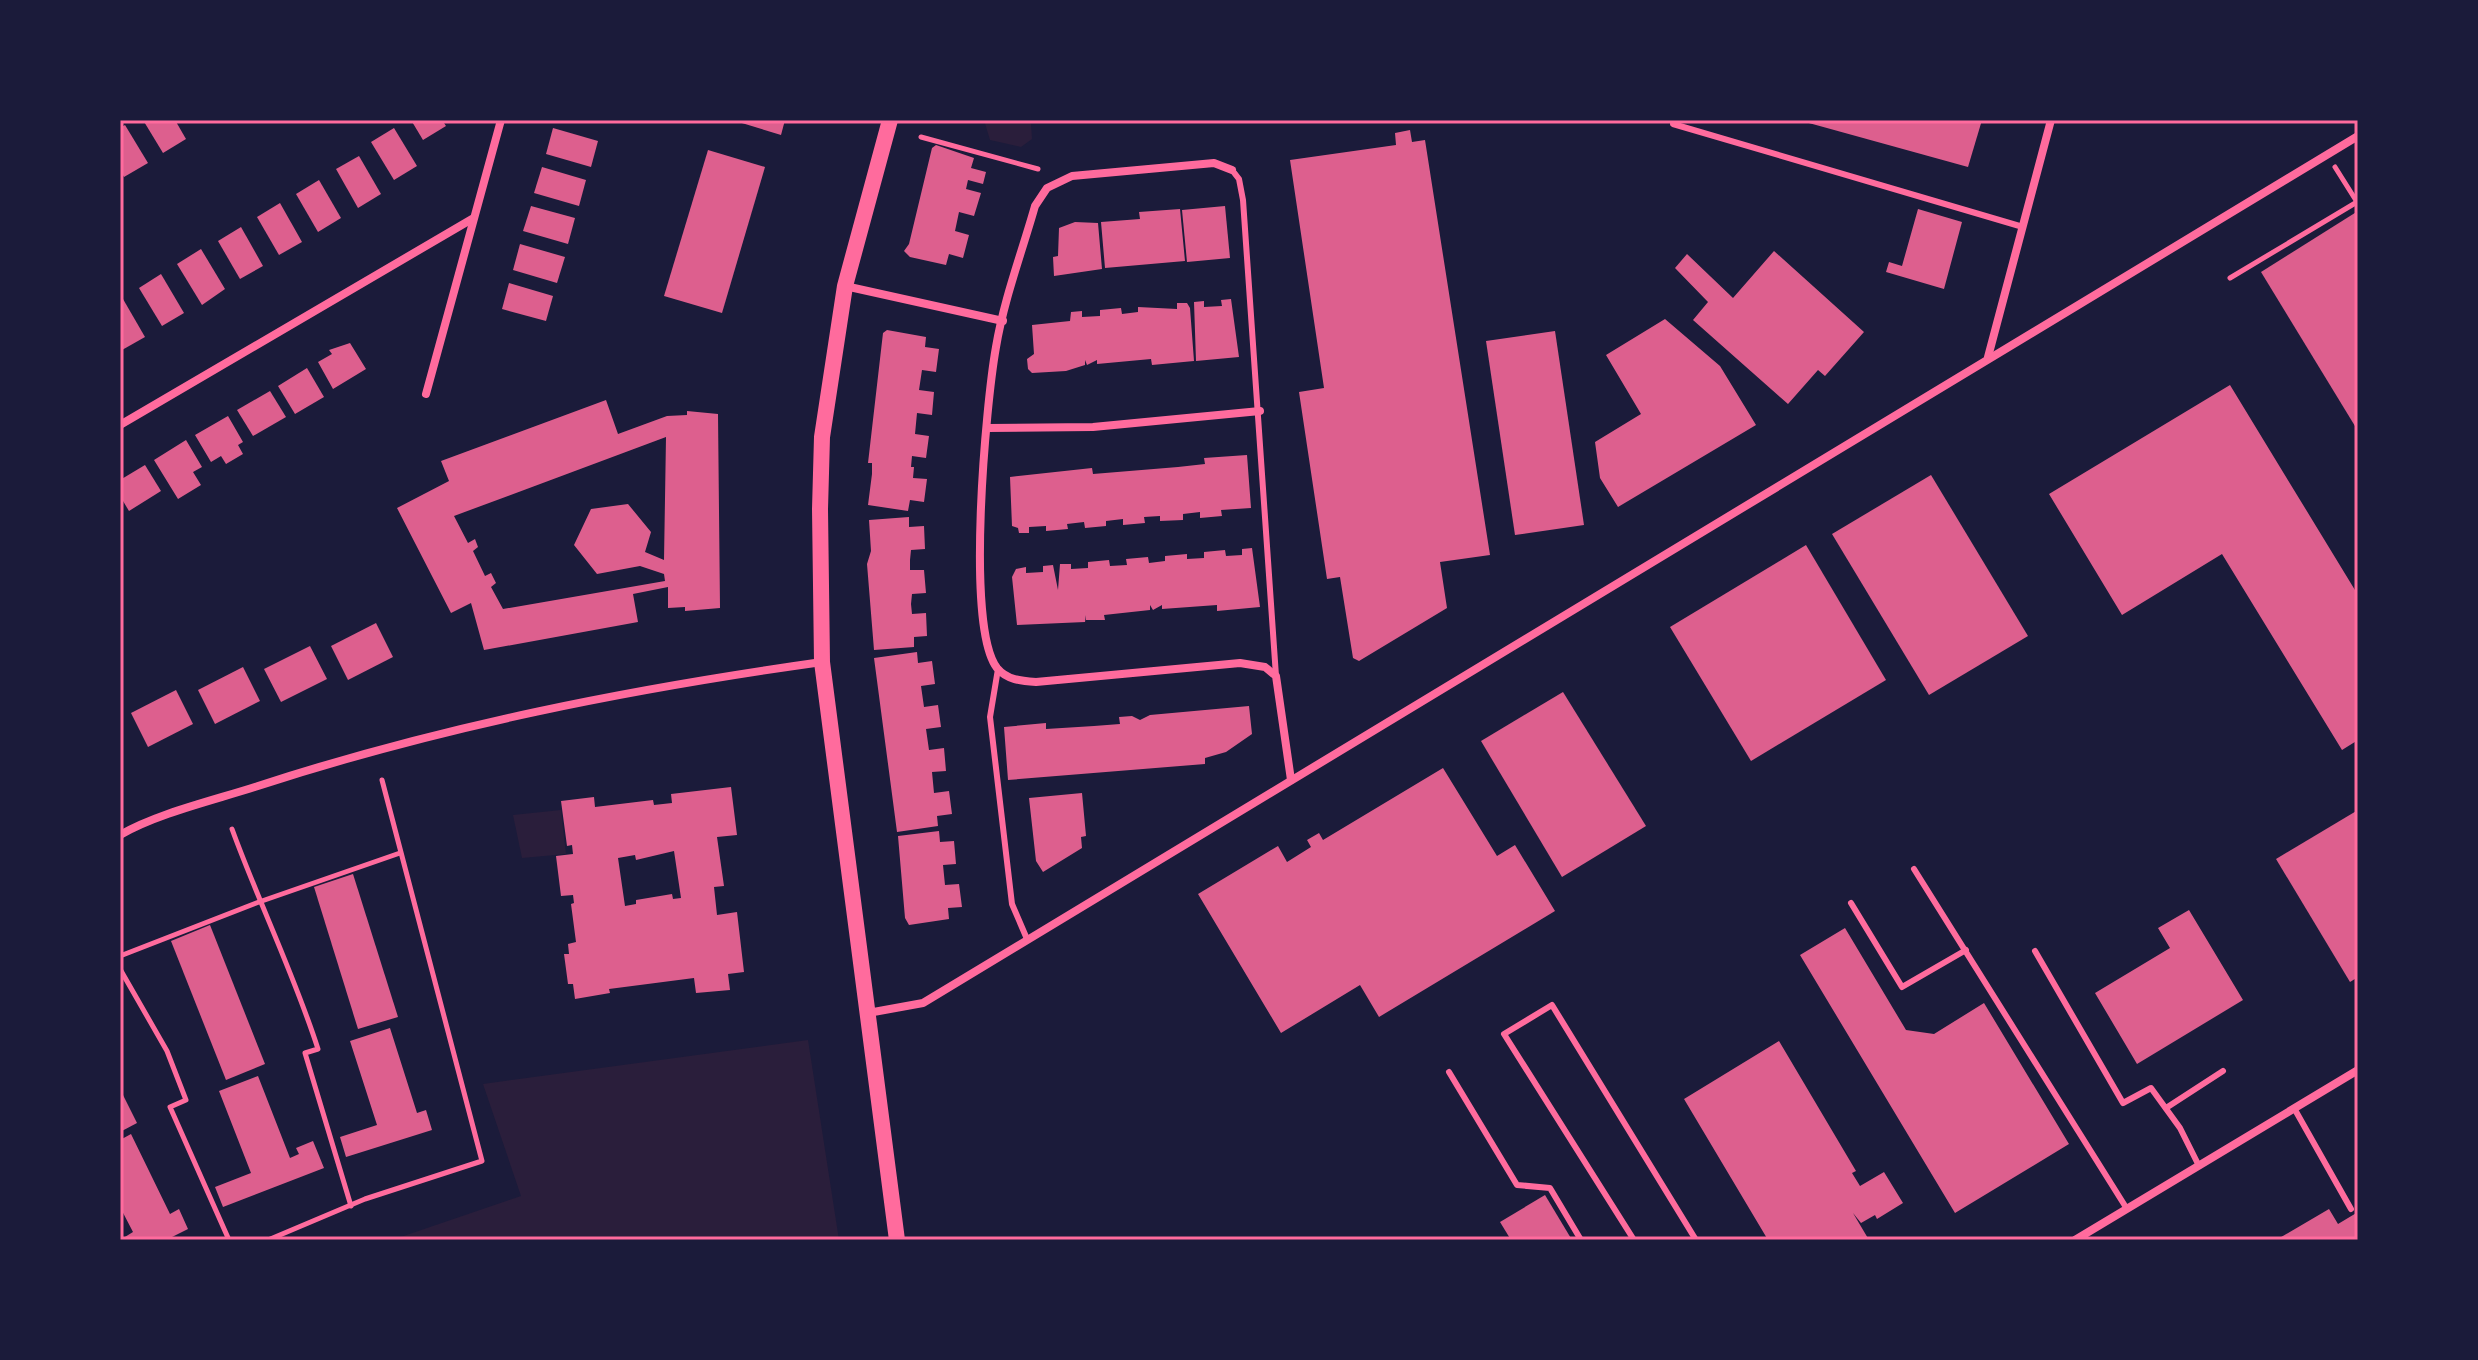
<svg xmlns="http://www.w3.org/2000/svg" width="2478" height="1360" viewBox="0 0 2478 1360" font-family="Montserrat,sans-serif">
<style>
.green{fill:#2a1e3b}
.building{fill:#dd5f8e;fill-rule:evenodd}
.lines{fill:none;stroke-linecap:round;stroke-linejoin:round}
.path{stroke:#ff6b9d;stroke-width:5}
.service{stroke:#ff6b9d;stroke-width:6}
.minor{stroke:#ff6b9d;stroke-width:8}
.secondary{stroke:#ff6b9d;stroke-width:16}
.neatline{fill:none;stroke:#ff6b9d;stroke-width:3}
</style>
<rect width="100%" height="100%" fill="#1b1b3a"/>
<g class="green">
<polygon points="984,120 1027,120 1031,124 1032,139 1021,147 990,140"/>
<polygon points="561,810 566,854 522,858 513,815"/>
<polygon points="808,1040 839,1240 392,1240 521,1196 483,1084"/>
</g>
<g class="building">
<polygon points="143,120 175,120 186,139 163,153"/>
<polygon points="411,120 442,120 446,126 423,140"/>
<polygon points="732,120 785,120 781,135"/>
<polygon points="1798,120 1982,120 1968,167"/>
<polygon points="125,125 148,163 124,177 120,170 120,128"/>
<polygon points="394,128 417,166 394,180 371,142"/>
<polygon points="553,128 598,141 591,167 546,154"/>
<polygon points="1410,130 1412,142 1425,140 1490,555 1440,562 1447,608 1359,661 1353,658 1340,577 1327,579 1299,392 1324,388 1290,160 1396,145 1395,133"/>
<polygon points="936,145 974,158 971,168 986,172 983,184 968,180 966,189 981,193 974,216 959,212 955,231 969,235 963,258 949,254 946,265 910,257 904,251 909,244 932,148"/>
<polygon points="708,150 765,167 722,313 664,296"/>
<polygon points="359,156 381,194 358,208 336,169"/>
<polygon points="542,167 586,180 579,206 534,193"/>
<polygon points="319,180 341,218 318,232 296,194"/>
<polygon points="280,203 302,242 279,255 257,217"/>
<polygon points="531,206 575,218 568,244 523,231"/>
<polygon points="1225,206 1230,258 1187,262 1182,210"/>
<polygon points="1180,209 1185,261 1105,268 1101,222 1140,219 1139,212"/>
<polygon points="1918,209 1962,222 1944,289 1886,272 1889,262 1902,266"/>
<polygon points="2358,211 2358,431 2261,272"/>
<polygon points="1075,222 1098,223 1102,269 1054,276 1053,257 1058,256 1059,228"/>
<polygon points="241,227 263,266 240,279 218,241"/>
<polygon points="520,244 565,257 557,283 513,270"/>
<polygon points="201,249 225,289 202,305 177,264"/>
<polygon points="1774,251 1864,332 1825,376 1818,370 1788,404 1693,320 1708,302 1675,268 1687,254 1733,298"/>
<polygon points="161,274 184,313 162,326 139,288"/>
<polygon points="509,283 553,296 546,321 502,309"/>
<polygon points="123,299 145,337 122,350 120,300"/>
<polygon points="1231,299 1239,357 1196,361 1194,302 1204,301 1204,307 1222,306 1221,300"/>
<polygon points="1177,303 1187,303 1190,308 1194,361 1152,365 1151,359 1097,364 1097,360 1087,365 1085,360 1085,365 1066,371 1032,373 1028,369 1027,359 1034,354 1032,325 1070,321 1071,312 1082,311 1082,317 1100,316 1100,310 1121,308 1122,314 1138,312 1138,307 1177,309"/>
<polygon points="1665,319 1720,366 1756,425 1618,507 1600,478 1595,442 1641,414 1606,355"/>
<polygon points="887,330 926,337 925,347 939,349 936,372 922,370 919,390 934,392 932,415 917,413 915,434 929,436 926,458 912,456 911,467 914,467 913,478 927,479 924,502 910,500 908,511 868,505 872,474 872,463 868,463 883,333"/>
<polygon points="1555,331 1584,525 1515,535 1486,341"/>
<polygon points="350,343 366,369 333,389 318,362 332,354 329,350"/>
<polygon points="307,368 324,397 295,414 278,386"/>
<polygon points="2230,385 2358,595 2358,740 2342,750 2222,554 2122,615 2049,494"/>
<polygon points="270,391 286,417 253,436 237,410"/>
<path d="M606,400L618,434L667,416L687,415V411L718,414L720,608L685,611V607L668,608V587L633,594L638,622L484,650L471,603L451,613L397,508L449,481L441,461ZM666,437L664,560L645,552L651,532L628,504L591,509L574,545L597,574L640,566L664,574L665,581L503,609L491,587L496,583L491,573L485,576L473,551L478,547L475,539L468,543L454,516Z"/>
<polygon points="228,416 243,442 238,445 243,454 226,464 221,456 211,462 195,435"/>
<polygon points="186,440 202,467 193,472 201,485 178,499 154,460"/>
<polygon points="1247,455 1251,508 1221,510 1222,516 1200,518 1200,512 1183,514 1183,520 1160,521 1160,516 1144,517 1145,523 1123,525 1123,519 1106,521 1106,526 1085,528 1084,522 1067,524 1068,529 1046,531 1046,526 1029,527 1029,533 1019,533 1018,528 1012,526 1010,477 1092,468 1093,474 1178,467 1205,464 1204,458"/>
<polygon points="145,465 161,491 129,511 120,496 120,480"/>
<polygon points="1931,475 2028,636 1929,695 1832,534"/>
<polygon points="909,517 909,527 924,526 925,549 911,550 910,560 910,570 924,570 926,593 912,594 911,604 912,614 926,613 927,636 914,637 914,647 874,650 867,564 871,551 869,520"/>
<polygon points="1806,545 1886,680 1751,761 1670,627"/>
<polygon points="1252,548 1260,607 1217,611 1217,605 1162,609 1162,605 1153,610 1150,605 1150,610 1104,615 1105,620 1086,620 1086,615 1085,622 1017,625 1012,577 1016,569 1026,567 1026,573 1043,572 1043,566 1053,565 1058,590 1060,564 1071,564 1071,569 1088,568 1088,562 1109,560 1110,566 1127,565 1126,559 1148,557 1149,563 1165,561 1165,556 1187,554 1187,559 1204,558 1204,552 1225,550 1226,556 1242,555 1242,549"/>
<polygon points="376,623 393,657 348,680 331,646"/>
<polygon points="310,646 327,679 281,702 264,669"/>
<polygon points="917,652 918,663 932,661 935,684 921,686 924,707 938,705 941,727 926,729 929,750 944,748 946,771 932,772 934,793 949,791 952,814 937,816 938,826 897,832 874,658"/>
<polygon points="243,667 260,701 215,724 198,690"/>
<polygon points="176,690 193,724 148,747 131,713"/>
<polygon points="1563,692 1646,826 1562,877 1481,741"/>
<polygon points="1249,706 1252,734 1226,752 1205,758 1205,764 1008,780 1004,727 1046,723 1046,729 1094,726 1120,724 1119,717 1132,716 1140,720 1150,715"/>
<polygon points="1443,768 1497,856 1515,845 1555,911 1379,1017 1360,985 1281,1033 1198,894 1278,846 1287,862 1311,847 1307,840 1319,833 1323,840"/>
<path d="M731,787L737,835L717,837L724,886L714,887L717,915L737,912L744,972L728,974L730,990L696,993L694,978L609,989L610,993L575,999L573,984H568L564,954H569L568,944L576,942L571,904L574,903L573,895L561,896L556,856L573,854L572,845L567,846L561,801L594,797L595,807L653,800L654,805L672,803L671,794ZM674,851L681,898L673,899L672,894L636,900V904L625,906L618,858L635,855L636,860Z"/>
<polygon points="1082,793 1086,836 1081,837 1082,848 1043,872 1036,861 1029,798"/>
<polygon points="2358,810 2358,977 2350,982 2276,859"/>
<polygon points="939,831 940,842 954,841 956,864 943,865 945,885 959,884 962,907 948,908 949,919 909,925 905,918 898,836"/>
<polygon points="353,874 398,1017 358,1029 314,887"/>
<polygon points="2189,910 2243,1000 2137,1064 2095,993 2170,948 2158,928"/>
<polygon points="210,925 265,1064 226,1080 171,941"/>
<polygon points="1845,928 1906,1030 1934,1034 1984,1003 2069,1144 1955,1213 1800,955"/>
<polygon points="390,1028 417,1113 426,1110 432,1130 346,1157 340,1137 377,1125 350,1041"/>
<polygon points="1779,1041 1856,1171 1852,1173 1860,1186 1884,1172 1903,1203 1877,1219 1875,1215 1861,1223 1853,1213 1869,1240 1768,1240 1684,1099"/>
<polygon points="258,1076 290,1158 299,1154 296,1148 313,1141 324,1168 223,1207 215,1187 251,1173 219,1091"/>
<polygon points="120,1089 137,1123 120,1132"/>
<polygon points="131,1134 170,1214 179,1209 188,1229 166,1240 120,1240 133,1232 120,1207 120,1140"/>
<polygon points="1545,1195 1572,1240 1511,1240 1500,1222"/>
<polygon points="2329,1209 2338,1224 2358,1212 2358,1240 2276,1240"/>
</g>
<g class="lines">
<g class="path">
<polyline points="921,137 1038,169"/>
<polyline points="2335,167 2357,202"/>
<polyline points="2230,278 2357,202"/>
<path d="M232,829C259,903 294,974 318,1049L305,1053L351,1206"/>
<polyline points="120,956 259,902 400,853"/>
<polyline points="120,969 167,1051 186,1100 170,1107 229,1240"/>
<polyline points="268,1240 365,1199 482,1161 382,780"/>
</g>
<g class="service">
<polyline points="1674,120 1673,124 2023,227"/>
<polyline points="1232,170 1239,179 1243,200 1276,676"/>
<polyline points="998,669 990,717 1012,904 1027,939"/>
<polyline points="1914,869 2127,1209"/>
<polyline points="1851,903 1902,987 1966,950"/>
<polyline points="2035,951 2123,1103 2151,1088 2180,1128 2199,1166"/>
<polyline points="1449,1072 1517,1185 1550,1188 1581,1240"/>
<polyline points="2166,1108 2223,1071"/>
<polyline points="2294,1108 2351,1209"/>
<polyline points="1634,1240 1504,1034 1552,1005 1696,1240"/>
</g>
<g class="minor">
<path d="M1232,170L1214,163L1072,176L1047,188L1035,206C1022,252 1004,299 996,347C986,403 965,627 997,668C1007,680 1021,681 1036,682L1240,663L1265,667L1276,676L1291,780"/>
<polyline points="845,286 1003,321"/>
<polyline points="1988,357 2051,120"/>
<polyline points="426,394 501,120"/>
<polyline points="120,425 472,219"/>
<polyline points="988,428 1093,427 1260,411"/>
<path d="M120,835C158,813 215,800 258,786C442,726 630,689 822,662"/>
<polyline points="868,1013 923,1003 2358,136"/>
<polyline points="2075,1240 2358,1070"/>
</g>
<polyline class="secondary" points="890,120 845,286 822,437 820,509 822,662 897,1240"/>
</g>
<rect width="2478" height="1360" fill="none" stroke="#1b1b3a" stroke-width="244"/>
<rect x="122" y="122" width="2234" height="1116" class="neatline"/>
</svg>
